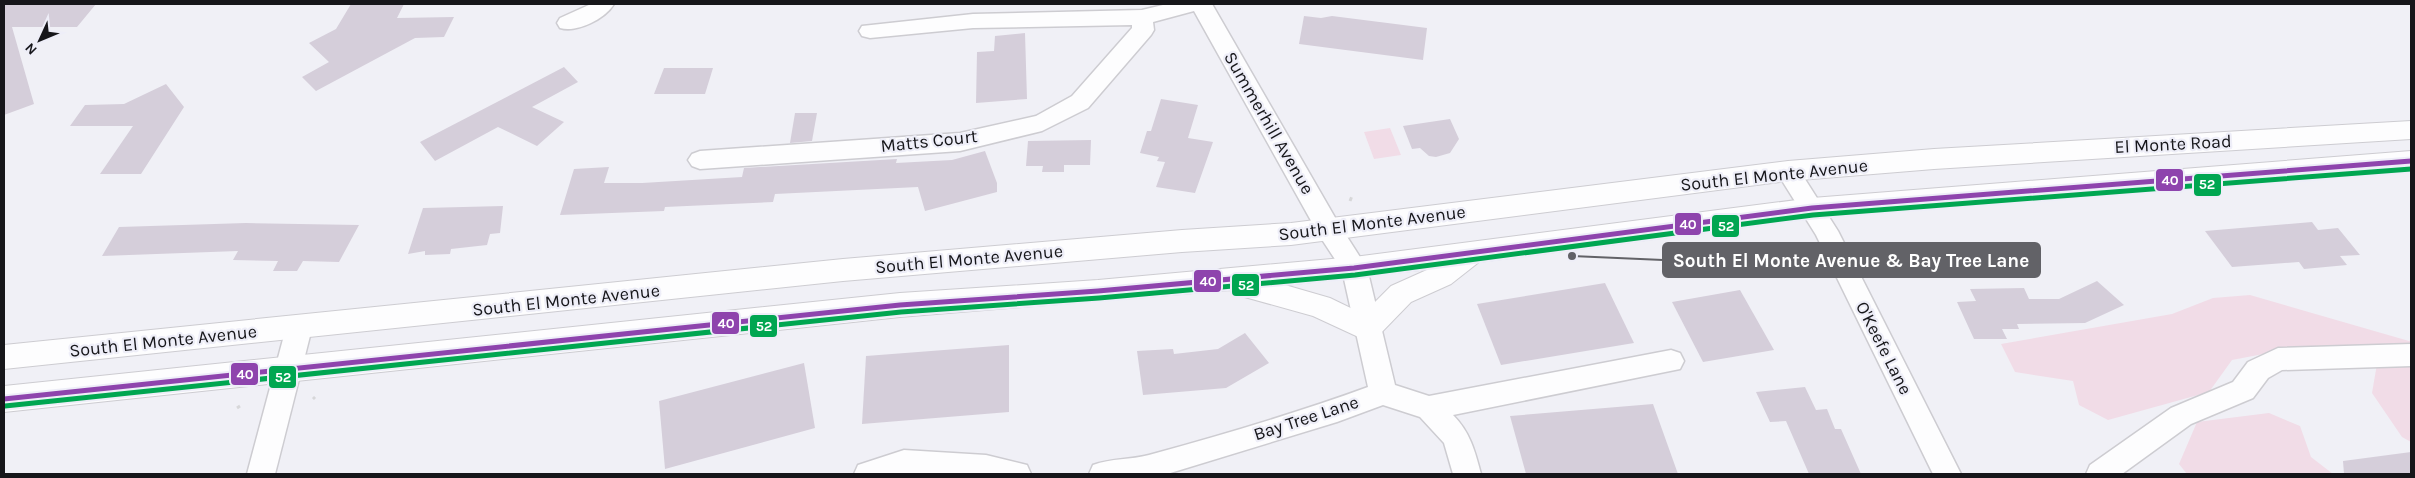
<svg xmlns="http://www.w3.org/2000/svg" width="2415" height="478" viewBox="0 0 2415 478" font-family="Karla,sans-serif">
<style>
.green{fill:#f1dce7}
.building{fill:#d5ceda}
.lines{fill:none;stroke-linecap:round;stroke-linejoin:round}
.minor-casing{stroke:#cdccd1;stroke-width:3}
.major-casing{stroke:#cdccd1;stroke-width:2}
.path{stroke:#d7d7d9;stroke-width:3;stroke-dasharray:4 2.5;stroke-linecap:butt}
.minor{fill:#fdfdfe;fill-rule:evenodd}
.major{fill:#fdfdfe;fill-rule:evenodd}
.bus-1-casing{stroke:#eeeef8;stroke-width:9}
.bus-2-casing{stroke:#eeeef8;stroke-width:9}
.bus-1{stroke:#8e44ad;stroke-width:5}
.bus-2{stroke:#00a651;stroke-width:5}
.labels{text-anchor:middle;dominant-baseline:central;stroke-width:4.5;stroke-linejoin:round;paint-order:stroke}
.street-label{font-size:18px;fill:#16161a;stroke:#eeeef8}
.leader{fill:none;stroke:#626267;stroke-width:2}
.callout-dot{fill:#626267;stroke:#eeeef8;stroke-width:2}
.callout{fill:#626267;stroke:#626267;stroke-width:2}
.callout-label{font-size:19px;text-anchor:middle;font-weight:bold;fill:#fff}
.line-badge{stroke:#eeeef8;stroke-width:2}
.badge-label{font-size:14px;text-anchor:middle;font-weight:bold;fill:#fff}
</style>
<rect width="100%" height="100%" fill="#f0f0f6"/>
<g class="green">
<polygon points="1390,128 1401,155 1374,159 1364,132"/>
<polygon points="2250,295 2409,341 2411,340 2411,442 2402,437 2372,393 2378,358 2294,348 2232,360 2209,392 2108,420 2079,405 2073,381 2015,372 2001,344 2172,314 2213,298"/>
<polygon points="2269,413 2300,426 2311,457 2333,474 2187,474 2179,464 2197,422"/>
</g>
<g class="building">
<polygon points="4,4 96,4 77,27 12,27 34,104 4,115"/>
<polygon points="351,4 404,4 397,18 454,17 444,37 415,38 316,91 302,77 329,62 309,43 336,29"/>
<polygon points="1304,16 1321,18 1332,16 1427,28 1423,60 1299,44"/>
<polygon points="1025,33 1027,99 976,103 977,52 994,51 995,36"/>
<polygon points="564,67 578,82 532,107 564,122 537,146 498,127 435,161 420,142"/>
<polygon points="664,68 713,68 705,94 654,94"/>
<polygon points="166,84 184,107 141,174 100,174 133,126 70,126 85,105 124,104"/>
<polygon points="1161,99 1198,105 1188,138 1213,142 1195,193 1156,187 1165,162 1157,161 1159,157 1140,153 1147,131 1151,131"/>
<polygon points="795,113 817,113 812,141 790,143"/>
<polygon points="1450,119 1459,139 1450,153 1436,157 1429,156 1420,148 1412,149 1403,126"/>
<polygon points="1091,140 1090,165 1064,165 1064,172 1042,172 1043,166 1026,166 1028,141"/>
<polygon points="985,151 997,183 997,192 925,211 918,187 775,194 773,202 665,207 664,211 560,215 574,169 609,167 604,183 642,183 742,177 744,168 897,159 896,163 952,160"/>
<polygon points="503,206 500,233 490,234 487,245 451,249 450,254 425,255 425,251 408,254 423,208"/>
<polygon points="2312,222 2318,230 2338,228 2360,255 2340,256 2347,265 2304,269 2299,262 2232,267 2205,231"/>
<polygon points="246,223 359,225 339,262 303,261 297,271 273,271 278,261 233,260 238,251 102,256 119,227"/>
<polygon points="2097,281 2124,305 2085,323 2017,324 2019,329 2002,329 2007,339 1974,339 1957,302 1976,301 1970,289 2024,288 2029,299 2059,299"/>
<polygon points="1605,283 1634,343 1501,365 1477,304"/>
<polygon points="1740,290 1774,350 1703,362 1672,302"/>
<polygon points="1245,333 1269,363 1226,388 1143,395 1137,351 1173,349 1174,354 1218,349"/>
<polygon points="1009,345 1009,412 862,424 866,356"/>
<polygon points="804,363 815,428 665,469 659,401"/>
<polygon points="1805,387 1816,410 1827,409 1835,429 1841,429 1861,474 1809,474 1786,421 1770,422 1756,392"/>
<polygon points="1653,404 1678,474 1526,474 1510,416"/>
<polygon points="2411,452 2411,474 2344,474 2343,461"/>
</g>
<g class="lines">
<g class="minor-casing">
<g id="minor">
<path d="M591,4H614C605,19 577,33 560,28L557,23L560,18Z"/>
<path d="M1167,4H1212L1337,221L1367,268L1395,385L1429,396L1671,350L1680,353L1684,361L1680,369L1453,415C1470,432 1475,451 1481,474H1453L1444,443L1420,417L1383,405L1337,422L1167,474H1089L1093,465C1111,458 1131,460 1149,455C1222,435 1297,413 1368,387L1342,270L1319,235L1194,11L1153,22L1154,30L1151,35L1088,108L1042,131L960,151L700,169L692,166L688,160L692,154L700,151L960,133L1036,116L1072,96L1132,28V25L973,28L870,38L862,36L859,31L862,26L973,14L1142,10Z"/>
<polygon points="1788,162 1796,165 1838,231 1961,474 1933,474 1816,235 1776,171 1780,165"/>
<polygon points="299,317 308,320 312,328 275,474 247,474 286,328 290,320"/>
<polygon points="2411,344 2411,366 2282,370 2268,378 2253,398 2191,424 2122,474 2086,474 2090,465 2171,408 2233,382 2248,362 2278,348"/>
<polygon points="904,450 986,455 1027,465 1031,474 854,474 858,465"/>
</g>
</g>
<g class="major-casing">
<g id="major">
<polygon points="2411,121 2411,139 1934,169 1788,181 1291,245 1182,252 843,281 4,369 4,345 843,259 1182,230 1291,223 1788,161 1934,149"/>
<path d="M2411,151V171L1812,218L1479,262L1451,284L1411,302L1377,337L1367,341L1313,316L1241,296L1230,290L900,317L4,412V386L900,293L1098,280L1354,257L1812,198ZM1429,269L1391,286L1363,314L1330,298L1285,285Z"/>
</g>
</g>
<g class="path">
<polyline points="1350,201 1352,196"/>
<polyline points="313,397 315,399"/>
<polyline points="237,408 240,406"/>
</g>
<use href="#minor" class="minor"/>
<use href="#major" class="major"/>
<g class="bus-1-casing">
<polyline id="bus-1" points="4,399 900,305 1098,291 1354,268 1812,208 2411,161"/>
</g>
<g class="bus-2-casing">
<polyline id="bus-2" points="5,406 901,312 1099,298 1355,275 1813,215 2411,169"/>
</g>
<use href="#bus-1" class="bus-1"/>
<use href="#bus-2" class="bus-2"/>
</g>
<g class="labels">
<g class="street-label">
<text transform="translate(1269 123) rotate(60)">Summerhill Avenue</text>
<text transform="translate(929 141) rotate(-6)">Matts Court</text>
<text transform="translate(2173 144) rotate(-3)">El Monte Road</text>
<text transform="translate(1774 175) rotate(-6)">South El Monte Avenue</text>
<text transform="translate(1372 223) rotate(-7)">South El Monte Avenue</text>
<text transform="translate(969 259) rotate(-5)">South El Monte Avenue</text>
<text transform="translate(566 300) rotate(-6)">South El Monte Avenue</text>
<text transform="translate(163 341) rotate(-6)">South El Monte Avenue</text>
<text transform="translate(1884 348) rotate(63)">O'Keefe Lane</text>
<text transform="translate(1306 418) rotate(-18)">Bay Tree Lane</text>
</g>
</g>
<path class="leader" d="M1572 256L1663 260"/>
<circle class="callout-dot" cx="1572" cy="256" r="5"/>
<rect class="callout" x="1663" y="243" width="377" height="34" rx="5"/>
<g class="callout-label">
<text x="1851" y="267">South El Monte Avenue &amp; Bay Tree Lane</text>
</g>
<g class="line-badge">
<rect x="2155" y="168" width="29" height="24" rx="5" fill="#8e44ad"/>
<rect x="2193" y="173" width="29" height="24" rx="5" fill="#00a651"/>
<rect x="1674" y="212" width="28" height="24" rx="5" fill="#8e44ad"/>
<rect x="1711" y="214" width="29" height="24" rx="5" fill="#00a651"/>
<rect x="1193" y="269" width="29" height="24" rx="5" fill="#8e44ad"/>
<rect x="1231" y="273" width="29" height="24" rx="5" fill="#00a651"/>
<rect x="711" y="311" width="29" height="24" rx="5" fill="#8e44ad"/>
<rect x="749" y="314" width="29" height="24" rx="5" fill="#00a651"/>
<rect x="230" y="362" width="29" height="24" rx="5" fill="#8e44ad"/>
<rect x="268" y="365" width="29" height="24" rx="5" fill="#00a651"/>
</g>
<g class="badge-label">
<text x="2170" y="185">40</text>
<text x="2207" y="189">52</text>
<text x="1688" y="229">40</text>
<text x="1726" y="231">52</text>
<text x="1208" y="286">40</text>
<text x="1246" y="290">52</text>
<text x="726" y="328">40</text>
<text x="764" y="331">52</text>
<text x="245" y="379">40</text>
<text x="283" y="382">52</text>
</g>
<rect width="2415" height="478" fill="none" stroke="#16161a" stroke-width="10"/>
<g transform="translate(40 40) rotate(226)" stroke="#eeeef8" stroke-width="4" paint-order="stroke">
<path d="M0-4L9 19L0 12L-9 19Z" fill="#16161a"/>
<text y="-8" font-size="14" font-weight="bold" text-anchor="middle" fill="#16161a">N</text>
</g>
</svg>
